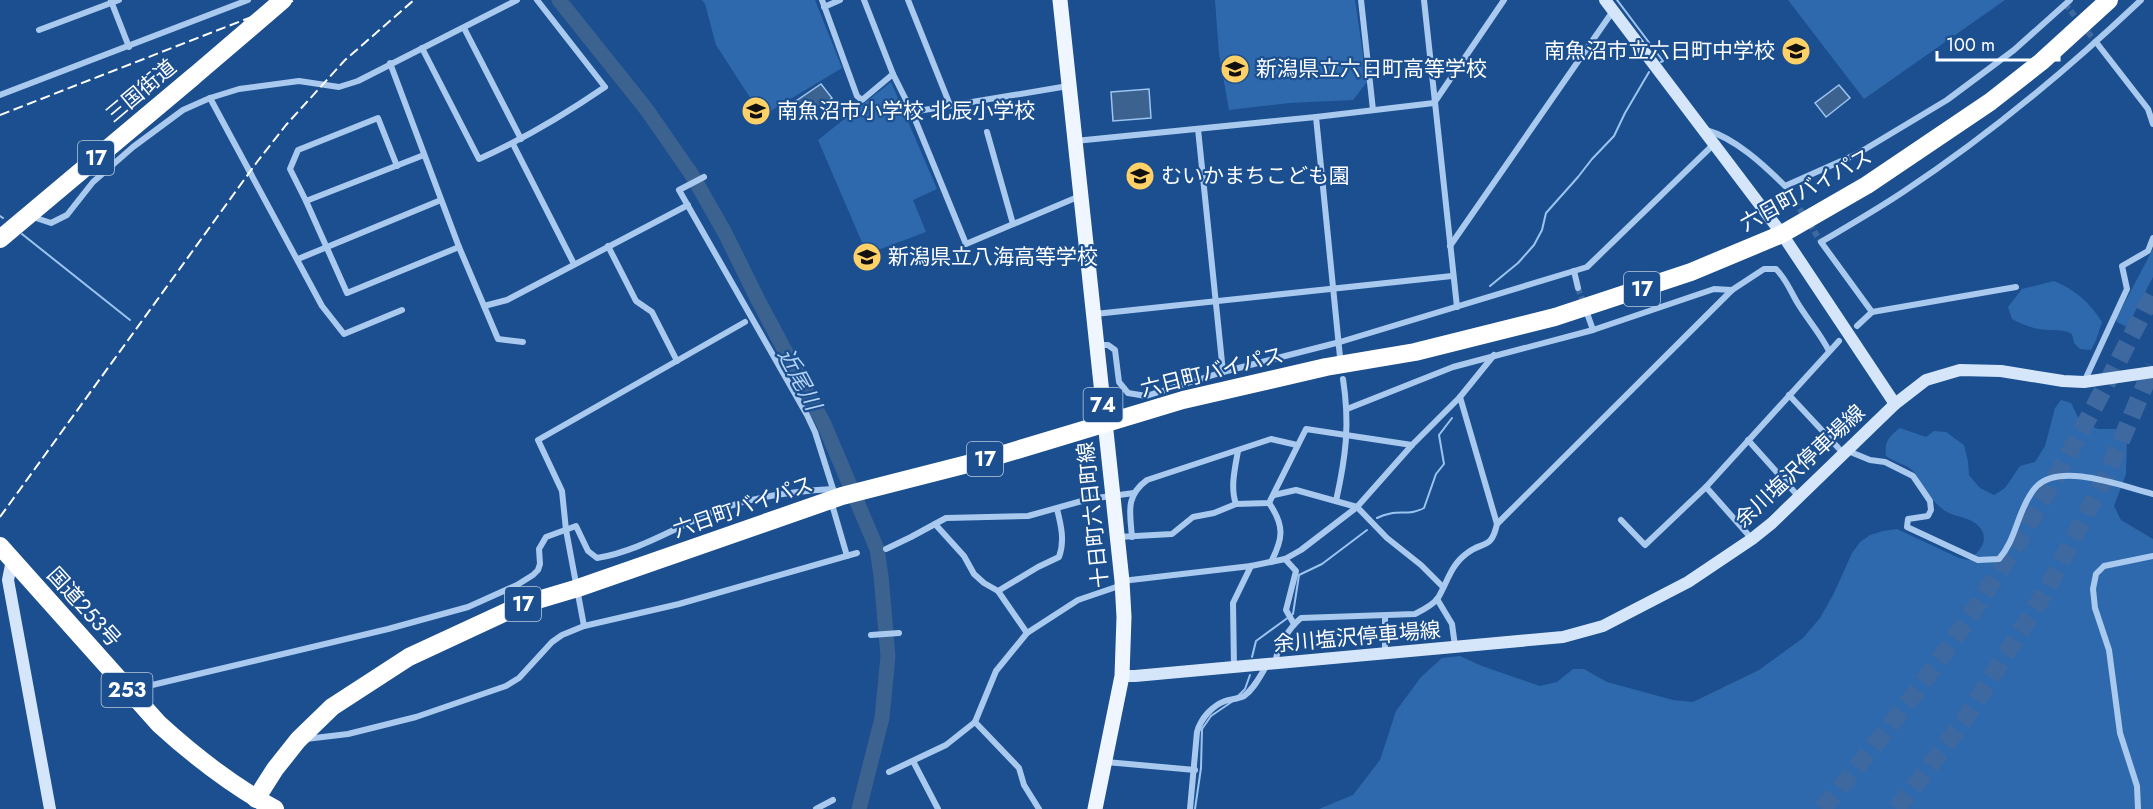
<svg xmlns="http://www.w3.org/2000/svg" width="2153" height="809" viewBox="0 0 2153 809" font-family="Jost,'Noto Sans JP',sans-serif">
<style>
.green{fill:#2e69ad}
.water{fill:#3c6290;stroke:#9cc4f0;stroke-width:1.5}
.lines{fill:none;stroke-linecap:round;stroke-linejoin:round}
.stream{stroke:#9cc4f0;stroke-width:2}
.river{stroke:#3c6290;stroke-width:15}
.street-tunnel{stroke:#3d69a0;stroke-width:6;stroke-dasharray:6 3;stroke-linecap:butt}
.highway-tunnel{stroke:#3d69a0;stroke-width:18;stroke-dasharray:18 9;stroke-linecap:butt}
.street{stroke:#a9c9ee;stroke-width:6}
.secondary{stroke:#d6e6fa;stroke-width:12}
.primary{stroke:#f0f6ff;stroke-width:15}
.highway{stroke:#fff;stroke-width:18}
.rail{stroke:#fff;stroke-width:2;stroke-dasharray:10 4.5;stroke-linecap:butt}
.highway-bridge{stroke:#fff;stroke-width:18}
.labels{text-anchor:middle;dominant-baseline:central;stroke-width:4.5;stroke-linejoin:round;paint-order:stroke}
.shield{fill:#1b4f8f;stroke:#bbcadd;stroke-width:1.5}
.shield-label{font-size:20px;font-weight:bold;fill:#fff}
.poi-label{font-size:21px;fill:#fff;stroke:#1b4f8f;text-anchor:start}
.street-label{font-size:21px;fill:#fff;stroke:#1b4f8f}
.water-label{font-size:22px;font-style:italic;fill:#b5d3f5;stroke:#1b4f8f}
</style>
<rect width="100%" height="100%" fill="#1b4f8f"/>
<g class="green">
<polygon points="702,0 815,0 842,68 762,116 716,45 705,4"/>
<polygon points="1215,0 1355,0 1367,82 1353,100 1289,103 1229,110 1219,54"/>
<polygon points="1788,0 2005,0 1864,99"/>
<polygon points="891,82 937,189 913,200 926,232 867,254 818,140"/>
<polygon points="2153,249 2153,277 2127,327 2117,322 2116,319"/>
<path d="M2054,281C2076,290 2089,302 2102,322L2096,340L2091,350L2080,349L2074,343L2072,334C2064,329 2058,331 2049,330C2035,330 2024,325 2012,319L2008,307L2022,289Z"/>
<path d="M2061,400L2071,403L2080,421L2098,429H2115L2127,438L2126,474L2114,506L2121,520L2153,539V809H1319L1353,795L1380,760L1396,711L1421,677L1442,658L1460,656L1482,666L1540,686L1557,682L1573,669H1584L1607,682L1673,700L1693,702L1759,670L1803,638L1820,618L1834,593L1852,553L1860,542L1870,535L1883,531L1897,529L1959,558L1969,560C1979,552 1989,542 1981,529C1973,517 1958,518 1947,512C1937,506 1927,494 1921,484C1919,480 1918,476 1914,472C1907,464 1895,463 1886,456C1884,442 1889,436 1900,428L1926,437L1934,431L1946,432L1964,445L1968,461L1969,475L1980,488L1994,495L2005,488L2020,466L2035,462L2045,446L2055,408Z"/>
</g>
<g class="water">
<polygon points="821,84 832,98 807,116 796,101"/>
<polygon points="1839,85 1850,98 1826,117 1815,103"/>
<polygon points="1149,89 1151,118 1113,121 1111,92"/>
</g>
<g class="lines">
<g class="stream">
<polyline points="1617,0 1663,61 1661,62"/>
<polyline points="0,216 3,218"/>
<polyline points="22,234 130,320"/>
<polyline points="1490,286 1518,263 1534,245 1542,230 1546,213 1578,177 1592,159 1614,136 1625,113 1649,72"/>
<path d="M1377,518C1396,508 1408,517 1424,508L1436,474L1444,464L1439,435L1452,418"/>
<polyline points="1252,657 1256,641 1293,614 1299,575 1322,564 1367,530"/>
<polyline points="1237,697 1245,689 1250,675"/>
<polyline points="1195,809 1201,768 1202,729 1211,716 1233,701"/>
</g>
<polyline class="river" points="559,0 647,110 692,175 725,233 757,298 824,424 877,549 881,576 888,656 882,718 859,809"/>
<g class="street-tunnel">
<polyline points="2065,4 2096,42"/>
<polyline points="1785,186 1821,242"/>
<polyline points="1578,288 1584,304"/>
</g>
<g class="highway-tunnel">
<path d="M1822,809C1886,733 1948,653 2001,569C2057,481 2105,387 2153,294"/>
<polyline points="1897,809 1965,719 2047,589 2105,478 2153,366"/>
</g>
<g class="street">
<polyline points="822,0 857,96 862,100 893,74 912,112 966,244 1080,196"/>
<polyline points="864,0 893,74"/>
<polyline points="908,0 950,105"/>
<polyline points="1361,0 1373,110"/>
<polyline points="1424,0 1457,307"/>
<polyline points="111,1 129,47"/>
<polyline points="824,7 840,0"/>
<polyline points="464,28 521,139"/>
<polyline points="39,30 119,0"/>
<polyline points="2096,42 2148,109 2153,124"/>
<path d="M422,48L479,159C524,139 564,115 605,87L537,0"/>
<polyline points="390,63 459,247 347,293 306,201 424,155"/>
<polyline points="0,95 248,0"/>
<polyline points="210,98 322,306 344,334 402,310"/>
<polyline points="912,112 1068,86"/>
<polyline points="1316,117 1340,357"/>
<polyline points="1198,129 1223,372"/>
<path d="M1706,130C1735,138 1764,165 1785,186L1857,154L1947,100L2014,50L2070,0"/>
<polyline points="987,132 1013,224"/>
<polyline points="1075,141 1316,117 1434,103 1504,0"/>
<polyline points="513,144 574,264"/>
<polyline points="704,177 679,190 807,415 815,432 833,489"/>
<polyline points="306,201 290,169 298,150 378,118 397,166"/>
<polyline points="33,217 51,223 67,215 93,182 133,147 183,110 210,98 239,89 299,81 339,87 358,81 517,0"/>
<polyline points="608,246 636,301 652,312 677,361"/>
<polyline points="1450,246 1613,11"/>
<polyline points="459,247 498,339 523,342"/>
<polyline points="298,259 441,200"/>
<polyline points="1574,271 1578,288"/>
<polyline points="484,306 507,300 688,205"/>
<path d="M1872,312L1821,242C1848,226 1876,210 1903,192C1988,136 2067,70 2141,0"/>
<polyline points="1587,313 1593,330"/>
<polyline points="1095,314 1452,276"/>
<polyline points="1857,326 1872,312 2016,287"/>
<polyline points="1097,345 1108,345 1115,350 1119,382 1128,393 1146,396 1223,372 1340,342 1574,271 1587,267 1714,144"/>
<polyline points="2084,382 2127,289 2122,266 2148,251 2153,238"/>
<polyline points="1789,395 1844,454"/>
<polyline points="1347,409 1453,367 1593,330 1714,289 1732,290"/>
<polyline points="1748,440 1799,497"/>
<path d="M1238,451C1235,468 1230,488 1236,504L1269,503L1306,429L1412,445"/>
<path d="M1848,451L1870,460L1885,462L1913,476L1930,501L1931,510L1928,516L1908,519L1907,527L1978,560L1999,559C2012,544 2015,527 2023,509C2026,502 2031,492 2037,486C2062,462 2124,487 2153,494"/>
<polyline points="1274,495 1296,490 1357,507 1387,538 1421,565 1443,587"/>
<polyline points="831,501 847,556"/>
<path d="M1336,501C1346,456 1350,424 1343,379"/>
<path d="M1269,503C1285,526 1283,539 1271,562"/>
<polyline points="1621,520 1645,545 1706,487"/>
<polyline points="935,524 964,556 974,574 984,583 998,591 1027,633"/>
<path d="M1497,524L1732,290L1764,269H1776C1786,279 1790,290 1797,302C1807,319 1820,333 1829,351"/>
<polyline points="1118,537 1172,534 1193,517 1214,513 1236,504"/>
<path d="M1132,537C1130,513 1125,496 1147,480L1271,439L1297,445"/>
<polyline points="1752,539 1706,487 1839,341"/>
<polyline points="886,549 911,537 946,518 1028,516 1089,499 1134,493"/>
<polyline points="1285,559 1296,571 1286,610 1294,624"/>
<polyline points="1122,581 1251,566 1285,559 1301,550 1357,507 1412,445 1460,397 1494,355"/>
<path d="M998,591L1038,567L1059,557C1065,541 1061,525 1057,509"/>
<polyline points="1437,599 1452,624 1455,646"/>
<polyline points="584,626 566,530 562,491 538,440 745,322"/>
<polyline points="871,635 899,633"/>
<polyline points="1385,653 1385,616"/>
<path d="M1276,663C1275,649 1290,627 1301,618L1415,614C1423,610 1433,605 1438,598C1447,583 1451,565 1466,554C1483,540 1491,551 1497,524L1460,397"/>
<polyline points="1234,667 1233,603 1251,566"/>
<path d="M131,690L388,629L468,607L517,585L533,575L538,570L540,564L539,549L546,537L576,526L588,551L597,558C641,551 680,524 721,509C757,496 796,491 833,489L837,494"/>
<polyline points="975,722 1019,768 1024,785 1039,809"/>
<polyline points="306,739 348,734 416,717 506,686 519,678 552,642 562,635 584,626 679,604 857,553"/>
<polyline points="913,761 938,809"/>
<polyline points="1106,762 1195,770"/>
<polyline points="889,772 946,745 975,722 996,671 1027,633 1078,600 1122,585"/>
<polyline points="816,809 833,800"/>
<path d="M1190,809L1197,732C1201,718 1212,706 1225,701C1231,699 1238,699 1244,696C1254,689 1260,676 1267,665"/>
<polyline points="2138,809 2137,786 2120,733 2109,650 2095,608 2093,589 2096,574 2104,566 2153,556"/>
</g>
<g class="secondary">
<polyline points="1605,0 1782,234 1895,404"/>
<polyline points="12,560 8,580 50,809"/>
<polyline points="1122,676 1135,676 1563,637 1603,626 1688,582 1752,539 1772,523 1895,404 1926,380 1960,370 2001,371 2063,381 2084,382 2153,372"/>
</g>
<polyline class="primary" points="1060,0 1122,581 1124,617 1122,676 1095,809"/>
<g class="highway">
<polyline points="0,239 193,77"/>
<path d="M0,546L159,724C194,756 233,786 275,809"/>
<polyline points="256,799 275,769 298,740 332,707 409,657 521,605 578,588 842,496 987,459 1183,400 1326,367 1415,352 1555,317 1691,272 1782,234 1867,185 1990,102 2041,62 2109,0"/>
</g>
<g class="rail">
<polyline points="0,115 295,0"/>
<polyline points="0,517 257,162 286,125 345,60 414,0"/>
</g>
<polyline class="highway-bridge" points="193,77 283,0"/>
</g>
<defs>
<g id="school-disc" transform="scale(1.5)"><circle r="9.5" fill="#ffd166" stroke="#1b4f8f"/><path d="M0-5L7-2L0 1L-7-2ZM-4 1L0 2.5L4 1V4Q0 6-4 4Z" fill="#111"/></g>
</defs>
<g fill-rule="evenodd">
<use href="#school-disc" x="1796" y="51"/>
<use href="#school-disc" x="1235" y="69"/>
<use href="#school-disc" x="756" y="111"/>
<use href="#school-disc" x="1140" y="176"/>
<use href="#school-disc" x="867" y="257"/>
</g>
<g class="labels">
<g class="shield">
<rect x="78" y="141" width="36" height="34" rx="4.5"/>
<rect x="1624" y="272" width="36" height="34" rx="4.5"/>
<rect x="1083.5" y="388" width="39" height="34" rx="4.5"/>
<rect x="967" y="442" width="36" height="34" rx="4.5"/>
<rect x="505" y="587" width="36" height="34" rx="4.5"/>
<rect x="101.5" y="673" width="51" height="34" rx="4.5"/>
</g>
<g class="shield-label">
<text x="96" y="158">17</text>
<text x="1642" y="289">17</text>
<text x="1103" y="405">74</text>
<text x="985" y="459">17</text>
<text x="523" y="604">17</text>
<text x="127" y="690">253</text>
</g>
<g class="poi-label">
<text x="1775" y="51" text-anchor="end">南魚沼市立六日町中学校</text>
<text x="1256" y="69">新潟県立六日町高等学校</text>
<text x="777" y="111">南魚沼市小学校 北辰小学校</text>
<text x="1161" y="176">むいかまちこども園</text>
<text x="888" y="257">新潟県立八海高等学校</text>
</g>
<g class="street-label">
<text transform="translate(141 91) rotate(-40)">三国街道</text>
<text transform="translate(1806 190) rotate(-29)">六日町バイパス</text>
<text transform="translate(1212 372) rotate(-14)">六日町バイパス</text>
<text transform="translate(1800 466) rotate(-43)">余川塩沢停車場線</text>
<text transform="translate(743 507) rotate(-19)">六日町バイパス</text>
<text transform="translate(1093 515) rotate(-96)">十日町六日町線</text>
<text transform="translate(84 607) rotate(48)">国道253号</text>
<text transform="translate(1357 637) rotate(-5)">余川塩沢停車場線</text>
</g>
<g class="water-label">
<text transform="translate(800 379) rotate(62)">近尾川</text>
</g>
</g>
<path d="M1937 51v9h122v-9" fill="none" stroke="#ffffff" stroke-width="3"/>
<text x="1946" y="51" font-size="18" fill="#ffffff" stroke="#1b4f8f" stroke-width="4.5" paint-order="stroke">100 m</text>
</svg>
